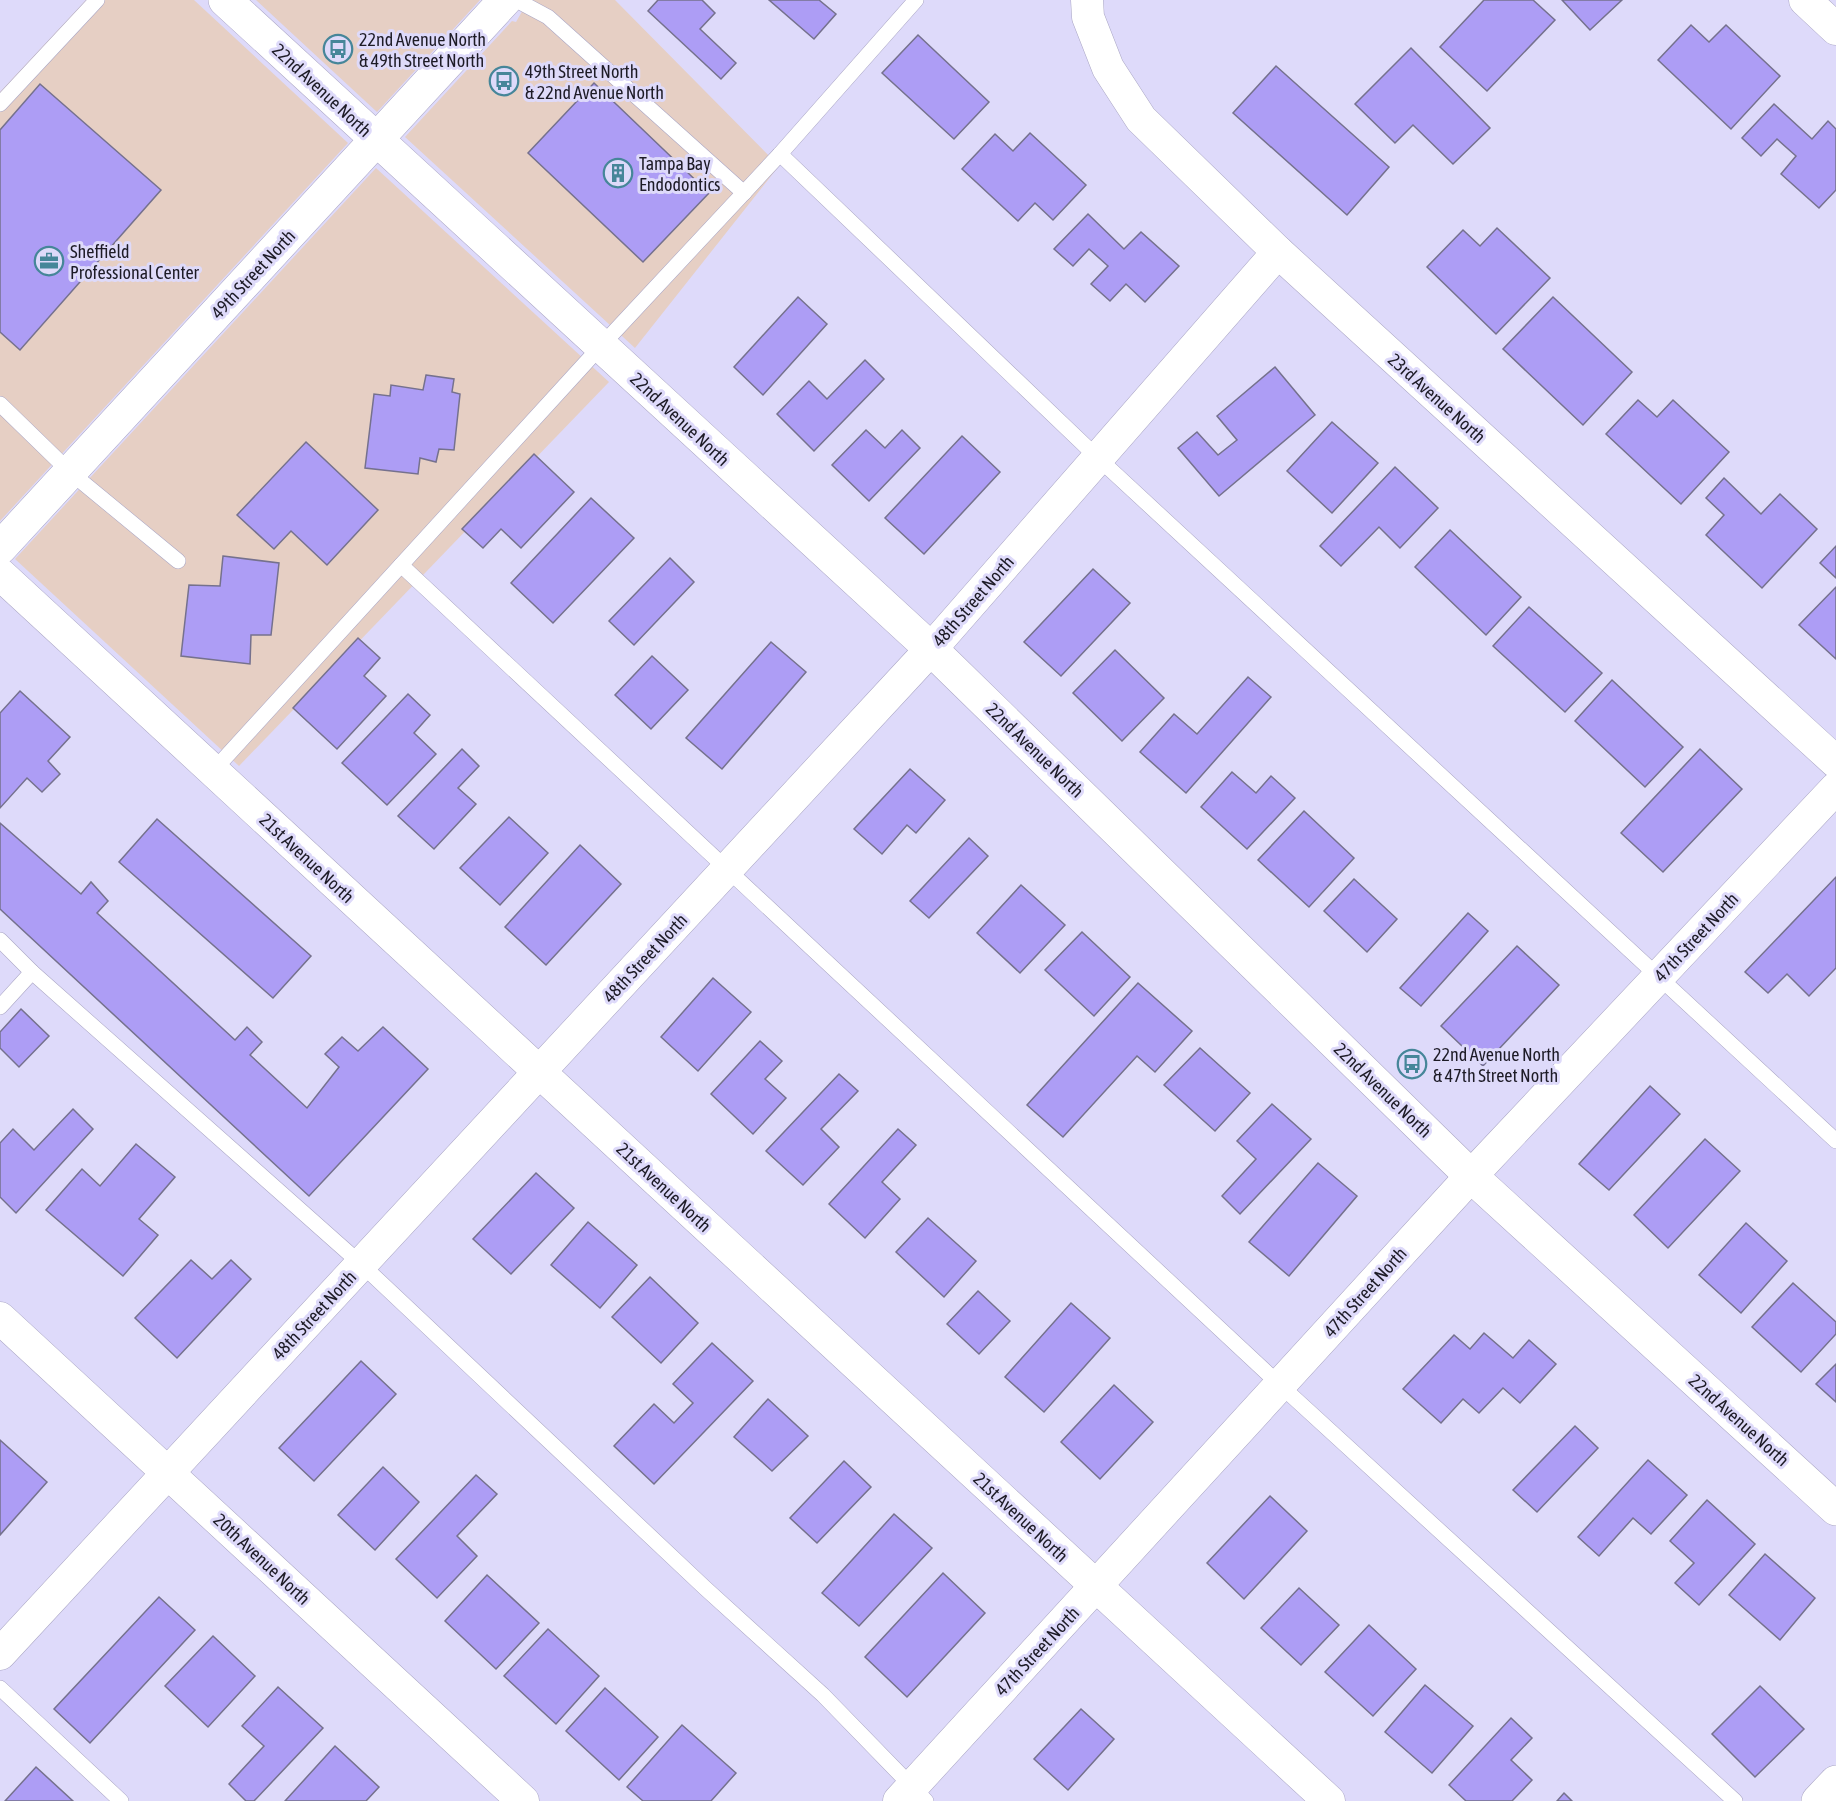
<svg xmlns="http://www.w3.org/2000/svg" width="1836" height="1801" viewBox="0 0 1836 1801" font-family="'Asap Condensed',sans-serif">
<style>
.commercial{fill:#e6cfc4}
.building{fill:#ad9df5;stroke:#75718d;stroke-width:1.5}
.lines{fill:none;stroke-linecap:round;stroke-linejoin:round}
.service-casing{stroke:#aaa6c4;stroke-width:16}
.minor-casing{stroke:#aaa6c4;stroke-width:33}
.tertiary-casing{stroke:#aaa6c4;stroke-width:34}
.secondary-casing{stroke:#aaa6c4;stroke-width:34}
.service{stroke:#fff;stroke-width:15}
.minor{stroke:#fff;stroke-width:32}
.tertiary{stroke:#fff;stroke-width:33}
.secondary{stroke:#fff;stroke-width:33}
.labels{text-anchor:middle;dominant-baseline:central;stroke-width:6;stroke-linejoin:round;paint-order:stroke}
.poi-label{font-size:18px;fill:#1d1b26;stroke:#dedafa;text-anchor:start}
.street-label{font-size:18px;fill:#1d1b26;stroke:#dedafa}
</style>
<rect width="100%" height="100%" fill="#dedafa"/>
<g class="commercial">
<polygon points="86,0 194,0 348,143 0,521 0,92"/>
<polygon points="256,0 480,0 377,112"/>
<polygon points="533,0 615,0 779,166 635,348 405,137 512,21 516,22 524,8"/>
<polygon points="376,168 609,382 239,766 15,559"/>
</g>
<g class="building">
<polygon points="658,0 702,0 715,13 700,29 736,63 721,79 648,11"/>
<polygon points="769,0 819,0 836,14 814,39"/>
<polygon points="1484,0 1533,0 1555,20 1487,91 1440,47"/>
<polygon points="1562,0 1622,0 1590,30"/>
<polygon points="1691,25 1709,42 1726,25 1780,76 1731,129 1658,60"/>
<polygon points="918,35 989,102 954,139 882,73"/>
<polygon points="1411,48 1490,128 1453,164 1413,125 1395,143 1355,104"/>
<polygon points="1276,66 1389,167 1347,215 1233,113"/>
<polygon points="594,83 709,193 643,262 528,153"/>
<polygon points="40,84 161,190 20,350 0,332 0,130"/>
<polygon points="1774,104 1812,139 1828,121 1836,129 1836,190 1819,208 1781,174 1796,156 1777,139 1761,156 1742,138"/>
<polygon points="1030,133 1086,185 1053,220 1035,203 1018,221 962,169 995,134 1013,151"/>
<polygon points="1088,214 1124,249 1141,232 1179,266 1145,302 1126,284 1110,301 1091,284 1108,266 1089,249 1073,266 1054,249"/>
<polygon points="1497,228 1550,278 1496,334 1427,267 1463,230 1480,246"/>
<polygon points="798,297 827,324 763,395 734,367"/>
<polygon points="1553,297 1632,372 1583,425 1503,349"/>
<polygon points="865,360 884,379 814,451 777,414 809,381 827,399"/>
<polygon points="1275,367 1315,415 1219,496 1178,448 1197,432 1218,455 1237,440 1217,416"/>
<polygon points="426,375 454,379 452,392 460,394 454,450 439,449 436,462 420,458 418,474 365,468 374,394 390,396 391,385 423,390"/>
<polygon points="1638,400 1657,417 1673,400 1729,452 1681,504 1606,434"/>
<polygon points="1332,422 1378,463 1332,513 1287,471"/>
<polygon points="866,430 885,448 902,430 920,448 869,501 832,465"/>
<polygon points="962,436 1000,472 924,554 885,518"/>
<polygon points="306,442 378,510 327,565 291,531 274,549 237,515"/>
<polygon points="534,454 574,492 521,548 501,529 483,548 462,529"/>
<polygon points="1395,467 1438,508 1400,548 1379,527 1341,566 1320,546"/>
<polygon points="1724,478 1761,514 1780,494 1817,529 1762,588 1706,535 1724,515 1706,498"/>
<polygon points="591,498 634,538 553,623 511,583"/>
<polygon points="1450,530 1521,597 1486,635 1415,567"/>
<polygon points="1836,546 1836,578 1820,563"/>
<polygon points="223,556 279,563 271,635 251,635 250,664 181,656 189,585 220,586"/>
<polygon points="670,558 694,582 634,645 609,621"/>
<polygon points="1093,569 1130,603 1061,676 1024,642"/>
<polygon points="1836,587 1836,659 1799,625"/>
<polygon points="1529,607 1602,673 1565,712 1493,646"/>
<polygon points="358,638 380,658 364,676 386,696 337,749 293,708"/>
<polygon points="771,642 806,672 722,769 686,738"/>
<polygon points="1115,650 1164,698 1122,741 1073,693"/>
<polygon points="652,656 688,690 651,729 615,695"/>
<polygon points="1248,677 1271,697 1186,793 1140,752 1174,714 1197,734"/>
<polygon points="1612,680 1683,747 1645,787 1575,721"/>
<polygon points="20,691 70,737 48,761 60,774 42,792 27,778 0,808 0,713"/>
<polygon points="408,694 430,715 414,733 436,754 387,805 342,763"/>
<polygon points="462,749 479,766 458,788 476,804 434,849 398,816"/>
<polygon points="1700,749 1742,789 1663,872 1621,833"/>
<polygon points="910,769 945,800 916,833 907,825 882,854 854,829"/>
<polygon points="1232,772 1256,793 1271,776 1295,798 1247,849 1201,807"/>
<polygon points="1304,811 1354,858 1309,907 1258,860"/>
<polygon points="509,817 548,853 500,905 460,868"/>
<polygon points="157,819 311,956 273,998 119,862"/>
<polygon points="0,823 81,894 91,882 108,901 97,913 235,1040 247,1027 262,1042 250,1055 307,1108 339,1067 325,1054 342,1037 358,1051 383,1027 428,1069 309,1196 0,909"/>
<polygon points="969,838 988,856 929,918 910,901"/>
<polygon points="580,845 621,884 546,965 505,927"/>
<polygon points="1836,877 1836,968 1809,996 1787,974 1768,993 1745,972"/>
<polygon points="1354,879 1397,919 1367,952 1324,911"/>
<polygon points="1021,885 1065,925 1020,973 977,933"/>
<polygon points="1468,913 1488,931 1421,1006 1400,988"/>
<polygon points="1082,932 1130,977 1094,1016 1045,970"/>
<polygon points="1517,946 1559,985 1483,1066 1441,1026"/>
<polygon points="713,978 751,1012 698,1071 661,1037"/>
<polygon points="1138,983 1192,1031 1155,1072 1137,1056 1063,1137 1027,1105"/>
<polygon points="21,1009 49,1036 19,1067 0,1048 0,1032"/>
<polygon points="760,1041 782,1061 765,1079 786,1098 753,1134 711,1094"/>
<polygon points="1200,1048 1250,1093 1215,1131 1164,1085"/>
<polygon points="839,1074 858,1091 821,1129 839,1147 803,1185 766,1151"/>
<polygon points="1650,1086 1680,1114 1609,1190 1579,1164"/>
<polygon points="1272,1104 1311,1139 1240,1214 1222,1196 1256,1159 1237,1141"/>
<polygon points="73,1109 93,1129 16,1213 0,1197 0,1143 13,1129 34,1150"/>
<polygon points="898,1129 916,1145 882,1182 900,1199 865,1238 829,1204"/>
<polygon points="1705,1139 1740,1171 1668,1248 1634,1215"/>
<polygon points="136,1144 175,1177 139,1219 158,1235 123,1276 46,1210 82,1169 100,1186"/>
<polygon points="1318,1163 1357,1196 1289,1276 1249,1242"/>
<polygon points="536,1173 574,1208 511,1274 473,1239"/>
<polygon points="928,1218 976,1261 944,1297 896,1252"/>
<polygon points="588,1222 637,1265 600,1308 551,1265"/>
<polygon points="1746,1223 1787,1261 1741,1313 1699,1275"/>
<polygon points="191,1260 212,1279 231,1260 251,1279 177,1358 135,1318"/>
<polygon points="650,1277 698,1323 661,1363 612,1317"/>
<polygon points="1793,1283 1836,1322 1836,1334 1801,1372 1752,1327"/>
<polygon points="978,1291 1010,1321 979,1354 947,1324"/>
<polygon points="1071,1303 1110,1338 1044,1412 1005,1377"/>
<polygon points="1484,1333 1513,1358 1529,1340 1556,1364 1520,1403 1503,1388 1479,1413 1463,1399 1441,1423 1403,1389 1454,1335 1470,1349"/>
<polygon points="712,1343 753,1381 654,1484 614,1446 654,1404 674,1423 693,1403 673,1384"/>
<polygon points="361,1361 396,1394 314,1481 279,1448"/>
<polygon points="1836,1364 1836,1402 1816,1384"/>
<polygon points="1114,1385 1153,1422 1100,1479 1061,1442"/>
<polygon points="768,1399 808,1436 772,1471 734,1437"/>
<polygon points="1575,1426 1598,1448 1537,1512 1513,1490"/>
<polygon points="0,1440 47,1482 0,1535"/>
<polygon points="1648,1460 1687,1495 1651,1534 1633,1518 1599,1556 1578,1537"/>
<polygon points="844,1461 871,1487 817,1543 790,1518"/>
<polygon points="383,1467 419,1502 375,1550 338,1515"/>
<polygon points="476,1475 497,1494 457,1536 477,1556 437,1598 396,1559"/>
<polygon points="1270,1496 1307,1531 1244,1599 1207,1563"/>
<polygon points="1707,1500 1755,1544 1699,1605 1675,1583 1694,1563 1670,1541"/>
<polygon points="894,1514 932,1548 859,1626 822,1593"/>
<polygon points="1765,1554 1815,1598 1780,1640 1729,1595"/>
<polygon points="943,1573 985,1613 907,1697 865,1657"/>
<polygon points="487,1575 539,1623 496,1669 445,1621"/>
<polygon points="1299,1588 1339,1625 1301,1665 1261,1628"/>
<polygon points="159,1597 195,1630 90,1743 54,1709"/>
<polygon points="1369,1625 1416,1669 1373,1716 1325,1672"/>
<polygon points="548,1629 599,1676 556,1724 504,1676"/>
<polygon points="213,1636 255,1676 208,1727 165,1686"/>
<polygon points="1425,1685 1473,1726 1432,1773 1385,1732"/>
<polygon points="1760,1686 1804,1729 1755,1777 1712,1734"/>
<polygon points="278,1687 323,1728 254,1801 246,1801 229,1784 264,1746 242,1726"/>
<polygon points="605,1688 658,1737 619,1780 566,1731"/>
<polygon points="1081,1709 1114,1739 1068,1790 1034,1759"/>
<polygon points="1511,1718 1532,1738 1511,1760 1532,1780 1512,1801 1466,1801 1449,1785"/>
<polygon points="682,1725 736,1773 711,1801 643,1801 627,1787"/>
<polygon points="335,1746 379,1787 366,1801 285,1801"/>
<polygon points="36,1767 73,1801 5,1801"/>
<polygon points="1564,1793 1572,1801 1557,1801"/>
</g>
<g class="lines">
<g class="service-casing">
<g id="service">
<polyline points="516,0 548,17 744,193"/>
<polyline points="0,104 97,0"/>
<polyline points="780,154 1098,458 1836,1141"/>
<polyline points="0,404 70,472 178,561"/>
<polyline points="401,565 1280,1385 1735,1801"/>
<polyline points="213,771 601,346 780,154 916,0"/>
<polyline points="0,940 32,972 361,1264 705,1588 823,1695 926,1801"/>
<polyline points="0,1007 32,972"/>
<polyline points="0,1688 121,1801"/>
</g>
</g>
<g class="minor-casing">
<g id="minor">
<polyline points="1087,0 1088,17 1108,68 1141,119 1278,252 1836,762"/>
<polyline points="1805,0 1836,29"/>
<polyline points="0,574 1329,1801"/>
<polyline points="0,1318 523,1801"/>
<polyline points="0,1654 931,649 1278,252"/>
<polyline points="899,1801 1471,1176 1836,788"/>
</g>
</g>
<g class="tertiary-casing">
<polyline id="tertiary" points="1818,1801 1836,1782"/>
</g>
<g class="secondary-casing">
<g id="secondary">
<polyline points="225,0 931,649 1471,1176 1836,1509"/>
<polyline points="0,548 505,0"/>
</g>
</g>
<use href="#service" class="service"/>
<use href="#minor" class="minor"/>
<use href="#tertiary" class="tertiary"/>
<use href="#secondary" class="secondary"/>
</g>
<defs>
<g id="bus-ring" transform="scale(1.5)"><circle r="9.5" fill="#dedafa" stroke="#468699" stroke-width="1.5"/><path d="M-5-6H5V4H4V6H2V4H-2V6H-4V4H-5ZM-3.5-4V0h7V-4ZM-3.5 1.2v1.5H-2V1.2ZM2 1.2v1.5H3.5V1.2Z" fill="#468699"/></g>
<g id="building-ring" transform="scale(1.5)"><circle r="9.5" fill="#dedafa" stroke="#468699" stroke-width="1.5"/><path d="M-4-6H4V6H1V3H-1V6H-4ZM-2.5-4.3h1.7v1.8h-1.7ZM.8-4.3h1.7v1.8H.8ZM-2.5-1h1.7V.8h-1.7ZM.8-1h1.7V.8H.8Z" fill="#468699"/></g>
<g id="office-ring" transform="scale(1.5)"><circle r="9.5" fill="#dedafa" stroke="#468699" stroke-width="1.5"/><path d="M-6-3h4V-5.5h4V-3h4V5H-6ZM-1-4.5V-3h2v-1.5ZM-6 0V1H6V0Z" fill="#468699"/></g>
</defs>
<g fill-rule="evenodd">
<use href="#bus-ring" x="338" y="49"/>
<use href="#bus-ring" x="504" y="81"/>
<use href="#building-ring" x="618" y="173"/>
<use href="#office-ring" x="49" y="261"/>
<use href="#bus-ring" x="1412" y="1064"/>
</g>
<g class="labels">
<g class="poi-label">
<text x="359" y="39">22nd Avenue North<tspan x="359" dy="21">&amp; 49th Street North</tspan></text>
<text x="525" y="71">49th Street North<tspan x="525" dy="21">&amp; 22nd Avenue North</tspan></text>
<text x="639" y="163">Tampa Bay<tspan x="639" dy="21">Endodontics</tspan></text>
<text x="70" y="251">Sheffield<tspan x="70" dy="21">Professional Center</tspan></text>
<text x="1433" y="1054">22nd Avenue North<tspan x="1433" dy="21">&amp; 47th Street North</tspan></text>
</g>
<g class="street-label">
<text transform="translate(322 90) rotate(43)">22nd Avenue North</text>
<text transform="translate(253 274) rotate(-47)">49th Street North</text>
<text transform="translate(1437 398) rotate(42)">23rd Avenue North</text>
<text transform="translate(680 419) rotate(43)">22nd Avenue North</text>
<text transform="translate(973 601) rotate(-49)">48th Street North</text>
<text transform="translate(1035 750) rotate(44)">22nd Avenue North</text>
<text transform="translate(307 858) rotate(43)">21st Avenue North</text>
<text transform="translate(1696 937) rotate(-47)">47th Street North</text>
<text transform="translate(645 958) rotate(-47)">48th Street North</text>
<text transform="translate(1383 1090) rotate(44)">22nd Avenue North</text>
<text transform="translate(664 1187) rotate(43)">21st Avenue North</text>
<text transform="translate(1365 1292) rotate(-48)">47th Street North</text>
<text transform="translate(314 1315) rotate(-47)">48th Street North</text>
<text transform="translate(1739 1420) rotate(42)">22nd Avenue North</text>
<text transform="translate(1021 1517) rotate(43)">21st Avenue North</text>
<text transform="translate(262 1559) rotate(43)">20th Avenue North</text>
<text transform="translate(1037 1651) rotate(-47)">47th Street North</text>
</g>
</g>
</svg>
